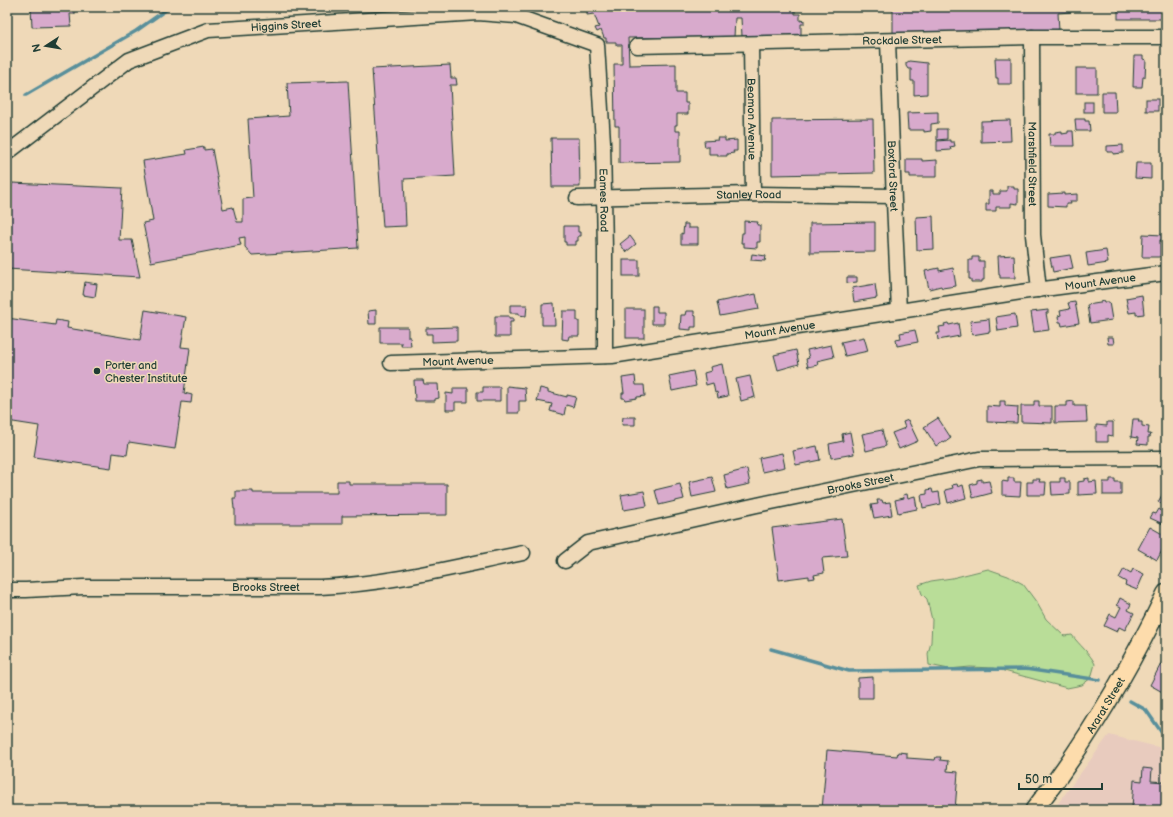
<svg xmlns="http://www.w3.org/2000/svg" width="1173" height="817" viewBox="0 0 1173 817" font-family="'Balsamiq Sans',sans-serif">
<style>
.built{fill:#e8cbbe}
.green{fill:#b9dd98;stroke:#6c8d66}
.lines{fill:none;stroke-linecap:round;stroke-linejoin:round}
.stream{stroke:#588f9b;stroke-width:3.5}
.building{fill:#d8aacc;stroke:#1f3d34}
.minor-casing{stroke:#1f3d34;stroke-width:17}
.major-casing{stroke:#1f3d34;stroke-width:20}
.minor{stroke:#efd9b8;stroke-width:14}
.major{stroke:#fddcac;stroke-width:17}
.poi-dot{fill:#1f3d34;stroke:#efd9b8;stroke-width:1.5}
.labels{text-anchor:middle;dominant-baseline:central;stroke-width:3;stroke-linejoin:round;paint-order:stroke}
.street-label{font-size:11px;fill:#1f3d34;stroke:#efd9b8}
.poi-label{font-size:11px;fill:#1f3d34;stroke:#efd9b8;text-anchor:start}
</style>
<rect width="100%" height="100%" fill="#efd9b8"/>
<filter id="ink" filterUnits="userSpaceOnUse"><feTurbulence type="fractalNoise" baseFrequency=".025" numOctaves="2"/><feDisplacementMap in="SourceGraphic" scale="8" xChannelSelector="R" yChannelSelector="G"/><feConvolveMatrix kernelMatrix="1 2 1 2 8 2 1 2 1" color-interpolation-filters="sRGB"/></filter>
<g filter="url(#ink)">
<polygon class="built" points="1109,735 1166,749 1166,810 1053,810"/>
<path class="green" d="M988,569L1008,576L1023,584L1037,603L1046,619L1064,636L1072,635C1079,645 1090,653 1095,664L1091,678L1082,685L1067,688L993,668L970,667L949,669L929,665L928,654L931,642L932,620L927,599L922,594L919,585L931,581L952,578Z"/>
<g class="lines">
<g class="stream">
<polyline points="26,95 136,31 170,7"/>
<polyline points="771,649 849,671 1025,669 1100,680"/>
<polyline points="1130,701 1146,710 1162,733 1166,734"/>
</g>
</g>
<g class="building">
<polygon points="31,7 75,7 75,14 70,14 71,26 32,27"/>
<polygon points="587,7 793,7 793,10 795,9 795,14 800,14 800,21 804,20 804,24 801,24 801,36 742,36 741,18 735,18 734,37 628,38 629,65 676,64 676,93 685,93 685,103 688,103 688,114 677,114 677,125 675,125 675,131 680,131 680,162 619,163 619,126 615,126 614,64 622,64 622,45 616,45 616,42 606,42 606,38 604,38 601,30 597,32 595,28 599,27 594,14 587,15"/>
<polygon points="893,7 1071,7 1071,12 1058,13 1059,31 893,33"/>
<rect x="1118" y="7" width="45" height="12"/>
<polygon points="1134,56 1143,56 1143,59 1146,60 1145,77 1143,77 1142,87 1133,87"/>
<polygon points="995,58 1011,58 1011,84 998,84 998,78 996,78"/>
<polygon points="909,61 927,63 927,94 914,95 914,81 911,81 911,69 908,69 906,66 906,63"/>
<polygon points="450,65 451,78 456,78 457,85 450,85 455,176 404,179 406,226 383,227 372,69"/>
<rect x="1076" y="68" width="21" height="25"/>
<polygon points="348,81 358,248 252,255 245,247 245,237 239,238 241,245 151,262 143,223 153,221 143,161 187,154 186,150 204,147 204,150 212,149 223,209 233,207 237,222 243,222 243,199 253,198 248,119 289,116 287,83"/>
<polygon points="1102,92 1115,92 1116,112 1102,112"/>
<rect x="1146" y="99" width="12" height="12"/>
<rect x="1084" y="102" width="9" height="10"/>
<polygon points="938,112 938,123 931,124 931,131 924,132 924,130 908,130 907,113"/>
<polygon points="873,119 874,173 772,175 772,120"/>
<polygon points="1075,119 1085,119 1085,121 1089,121 1090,131 1076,131"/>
<polygon points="1010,120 1011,141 981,142 981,121"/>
<polygon points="937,129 947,129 947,139 937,140"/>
<polygon points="1062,131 1062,134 1068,133 1068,131 1073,131 1074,146 1050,146 1049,134 1055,134 1055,132"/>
<polygon points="551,138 579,138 580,187 552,187"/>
<polygon points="717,138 725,138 725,141 737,140 737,151 733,151 734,153 727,154 727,156 718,156 718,154 709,154 709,147 705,147 704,141 718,140"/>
<polygon points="950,140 950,142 954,142 955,146 950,147 951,150 937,151 937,141"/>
<polygon points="1123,145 1123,153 1113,154 1113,152 1107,152 1107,146"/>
<polygon points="906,159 922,159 922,161 937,160 937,177 910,177 910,174 906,174"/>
<polygon points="1136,163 1151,163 1151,179 1135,178"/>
<polygon points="12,183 122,188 119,240 132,240 140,277 7,269 7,233"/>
<polygon points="1007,186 1014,186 1014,189 1018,189 1018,204 1011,203 1011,207 996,207 996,211 986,211 986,204 989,204 989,191 993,191 993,194 1000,194 1000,191 1007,191"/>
<polygon points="1064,193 1064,195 1077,194 1077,201 1070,201 1071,204 1066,204 1066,207 1048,206 1048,194"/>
<polygon points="933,216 934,249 917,250 916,217"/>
<polygon points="744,221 758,222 757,225 760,225 760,242 757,242 757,248 744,247 744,243 741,243 742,233 744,233"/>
<polygon points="875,222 875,252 810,253 810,223"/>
<polygon points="684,224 688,224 688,228 698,228 698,244 681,244 681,233 683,234"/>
<polygon points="564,226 578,226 578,232 581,232 581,236 578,236 578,241 576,241 576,245 566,245 566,242 564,242"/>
<polygon points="1143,234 1163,235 1163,240 1160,240 1160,257 1142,257"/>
<polygon points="630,236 636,244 626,252 620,244"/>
<polygon points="1106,250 1108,263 1088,266 1086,253"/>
<polygon points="752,254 766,256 765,261 751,260"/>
<polygon points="1014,255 1015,278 1000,278 1000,275 999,275 998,256"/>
<polygon points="1070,255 1073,268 1053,272 1050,258"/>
<polygon points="972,257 979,257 979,261 984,261 984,280 982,280 982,282 971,282 971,279 969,279 969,260 972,260"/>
<rect x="623" y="260" width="16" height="16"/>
<polygon points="939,268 939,271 953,268 956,286 942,288 941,286 929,289 925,271"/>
<polygon points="847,277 857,277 857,282 847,283"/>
<polygon points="85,282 97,284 95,297 83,295"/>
<polygon points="875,284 877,298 854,302 852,288"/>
<polygon points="756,294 759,309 720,316 717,302"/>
<polygon points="1142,295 1144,314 1136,315 1136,312 1129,313 1126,298"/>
<polygon points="1103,300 1104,302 1109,302 1112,320 1090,323 1087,305 1100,303 1100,301"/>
<polygon points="1075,302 1079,323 1062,326 1061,322 1059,322 1058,316 1061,315 1060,311 1070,309 1068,303"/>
<polygon points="554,303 555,325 542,325 542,304"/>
<polygon points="510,305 527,305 526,316 519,315 519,313 510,313"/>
<polygon points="652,306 657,306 657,312 664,312 664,324 652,324"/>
<rect x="626" y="309" width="18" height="29"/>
<polygon points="145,310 186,317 181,347 190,348 184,393 192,395 191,403 182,402 175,449 129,442 127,455 113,453 111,468 34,457 39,426 7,421 7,318 55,325 56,320 68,322 67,328 140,340"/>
<polygon points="376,310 376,324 369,324 368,311"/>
<polygon points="1048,310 1048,313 1046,313 1049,330 1034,332 1031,312"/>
<polygon points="563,311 577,311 577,321 579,321 579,336 569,336 568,340 562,339"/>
<polygon points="686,311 694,311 694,315 696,316 696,327 691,327 691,330 680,329 681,315 685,315"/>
<polygon points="1015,314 1017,328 998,331 996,317"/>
<polygon points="495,316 509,316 509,318 513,318 513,322 510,322 510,337 495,337"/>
<polygon points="989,319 990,332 972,335 970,321"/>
<polygon points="948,323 949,325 958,323 960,336 938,340 937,333 940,333 939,327 945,326 944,324"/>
<polygon points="380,327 408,327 408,337 410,337 411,346 401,346 402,343 380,343"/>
<polygon points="457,327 457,341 432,342 432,334 426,334 426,328"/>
<polygon points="915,330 918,342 897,346 896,339 901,338 900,333"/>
<polygon points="864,337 868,351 845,356 841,342"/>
<polygon points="1107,337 1113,337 1114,344 1108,344"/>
<polygon points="831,345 834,357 817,361 818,365 808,367 806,359 809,358 807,350"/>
<polygon points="796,350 799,364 778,370 774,355"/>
<polygon points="722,364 728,396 718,398 717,392 715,393 713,383 706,385 704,373 711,371 710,367"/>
<polygon points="693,371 696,386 672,391 669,376"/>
<polygon points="635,376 636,385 644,385 645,396 637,397 637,398 625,400 624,398 622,398 622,393 624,393 622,378"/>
<polygon points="750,376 755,397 741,401 736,379"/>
<polygon points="414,380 423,380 424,384 438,384 439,398 435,399 435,401 415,401"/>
<polygon points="507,386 525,388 526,401 519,401 519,413 507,413"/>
<polygon points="483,387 500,387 500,401 477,401 477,392 483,392"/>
<polygon points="453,388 468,388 468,402 455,402 455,410 446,410 446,393 453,394"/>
<polygon points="540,388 548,390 548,392 567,397 567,395 576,397 573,407 566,405 564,415 550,411 552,404 537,401"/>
<polygon points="1000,401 1005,401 1005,406 1018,407 1017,423 987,422 987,406 1000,407"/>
<polygon points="1034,401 1039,401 1039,406 1052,406 1052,423 1021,422 1021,406 1034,406"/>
<polygon points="1074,401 1074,406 1086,406 1087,422 1055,423 1055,406 1067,406 1067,402"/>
<polygon points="623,417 635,417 635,425 622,425"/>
<polygon points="938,418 951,438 944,443 943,441 936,446 924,427"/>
<polygon points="1133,419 1139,419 1138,422 1142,422 1142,426 1149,427 1148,434 1151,434 1150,437 1148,437 1148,445 1137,444 1138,438 1131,437"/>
<polygon points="908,420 918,441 899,449 892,433 905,428 903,422"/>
<polygon points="1107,422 1113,422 1113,436 1108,435 1108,442 1096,442 1096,425 1107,426"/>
<polygon points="882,430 886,446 866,451 862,434"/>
<polygon points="850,432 854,454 831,458 829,444 843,441 842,434"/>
<polygon points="817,446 820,460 796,465 793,451"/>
<polygon points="782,453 785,467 762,472 759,458"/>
<polygon points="747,469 750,484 727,489 724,475"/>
<polygon points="712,477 716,492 692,497 689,482"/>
<polygon points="1008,478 1014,478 1014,482 1021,482 1020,496 1002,495 1002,481 1008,482"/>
<polygon points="1060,478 1065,478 1065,482 1070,482 1070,494 1052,495 1051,482 1060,482"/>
<polygon points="1089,478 1089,482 1096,481 1097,494 1078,495 1078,482 1084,481 1084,479"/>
<polygon points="982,479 982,482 989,481 992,493 973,498 970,485 977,483 977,480"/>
<polygon points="1033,479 1040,479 1039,482 1046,482 1045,495 1027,495 1027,482 1033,482"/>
<polygon points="1110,479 1115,479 1115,482 1121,482 1121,495 1103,495 1103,482 1110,482"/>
<polygon points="337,481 349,481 349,484 447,484 447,515 342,516 342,524 235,524 235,509 234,509 233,498 236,498 236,491 253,491 253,493 337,493"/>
<polygon points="680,484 684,499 659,505 655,490"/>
<polygon points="957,484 958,487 963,485 966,498 948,503 945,490 953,488 952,485"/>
<polygon points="932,489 933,493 939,492 941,504 923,508 921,495 927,494 927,490"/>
<polygon points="1165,490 1166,490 1166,506 1158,502"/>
<polygon points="644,491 647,506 624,510 621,495"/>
<polygon points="907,494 908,498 915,496 917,509 898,513 895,500 904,498 903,495"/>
<polygon points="877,500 882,500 883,503 890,502 892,515 874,518 871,505 878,504"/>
<polygon points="1159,509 1166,513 1166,518 1163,524 1150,518 1153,513 1156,514"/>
<polygon points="842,519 847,556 822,558 824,573 814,575 815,578 809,579 809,576 779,580 772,528"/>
<polygon points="1150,527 1166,536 1166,543 1157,560 1138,549"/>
<polygon points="1124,569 1131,573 1133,569 1144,574 1137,590 1125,585 1126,582 1119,578"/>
<polygon points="1120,598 1131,604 1128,610 1134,613 1125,630 1119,627 1117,632 1104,626 1110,614 1116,617 1121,607 1117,605"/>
<polygon points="1166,654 1166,694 1150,685"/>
<polygon points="873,677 873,698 858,698 858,678"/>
<polygon points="827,750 897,756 898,752 907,753 907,758 935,760 936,757 941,757 940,760 948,761 947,771 958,772 955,810 822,810"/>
<polygon points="1143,768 1152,769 1151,781 1166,782 1166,810 1149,810 1132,808 1134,780 1142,781"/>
</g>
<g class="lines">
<g class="minor-casing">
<g id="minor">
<path id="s1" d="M1032,37L1033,235L1039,290"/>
<path id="s2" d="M888,41L894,202L899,311"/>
<path id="s3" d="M751,44L753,194"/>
<path id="s4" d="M637,46L1032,37H1166"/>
<path id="s5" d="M7,153L129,60L208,30L478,13L516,16L597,45L603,142L605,250V356"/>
<path id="s6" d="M577,198L753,194L893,196"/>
<path id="s7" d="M391,363L612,356L1021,292L1166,273"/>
<path id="s8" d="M565,561L588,543L757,505L979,459L1166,458"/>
<path id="s9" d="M7,590H26L83,587H320C389,584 455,567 523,553"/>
</g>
</g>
<g class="major-casing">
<g id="major">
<path id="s10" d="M1034,810C1087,742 1129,670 1166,593"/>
</g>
</g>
<use href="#minor" class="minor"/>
<use href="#major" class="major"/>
</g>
</g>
<circle class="poi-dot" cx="97" cy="371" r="4"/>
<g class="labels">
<g class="street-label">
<text stroke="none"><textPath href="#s5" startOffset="316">Higgins Street</textPath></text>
<text stroke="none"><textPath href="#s4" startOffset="265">Rockdale Street</textPath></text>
<text stroke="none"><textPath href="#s3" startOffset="75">Beamon Avenue</textPath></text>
<text stroke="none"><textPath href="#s1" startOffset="127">Marshfield Street</textPath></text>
<text stroke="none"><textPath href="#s2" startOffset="135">Boxford Street</textPath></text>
<text stroke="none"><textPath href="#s6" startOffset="172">Stanley Road</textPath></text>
<text stroke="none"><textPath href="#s5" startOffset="788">Eames Road</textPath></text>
<text stroke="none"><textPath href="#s7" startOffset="715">Mount Avenue</textPath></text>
<text stroke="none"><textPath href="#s7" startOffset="391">Mount Avenue</textPath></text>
<text stroke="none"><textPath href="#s7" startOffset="67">Mount Avenue</textPath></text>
<text stroke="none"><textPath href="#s8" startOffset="308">Brooks Street</textPath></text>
<text stroke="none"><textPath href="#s9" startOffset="259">Brooks Street</textPath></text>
<text stroke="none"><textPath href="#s10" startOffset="127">Ararat Street</textPath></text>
</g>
<g class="poi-label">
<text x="105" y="365">Porter and<tspan x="105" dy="13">Chester Institute</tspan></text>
</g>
</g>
<rect width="1173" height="817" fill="none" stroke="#efd9b8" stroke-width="24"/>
<rect x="12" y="12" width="1149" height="793" fill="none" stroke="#1f3d34" stroke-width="1.5" filter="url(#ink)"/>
<g transform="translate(46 46) rotate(258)" stroke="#efd9b8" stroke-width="3" paint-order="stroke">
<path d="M0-3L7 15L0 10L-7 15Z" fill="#1f3d34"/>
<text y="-6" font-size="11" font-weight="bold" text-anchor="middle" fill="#1f3d34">N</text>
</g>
<path d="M1019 783v6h83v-6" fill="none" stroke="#1f3d34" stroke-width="2"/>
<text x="1025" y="783" font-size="12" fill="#1f3d34" stroke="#efd9b8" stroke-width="3" paint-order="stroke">50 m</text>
</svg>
